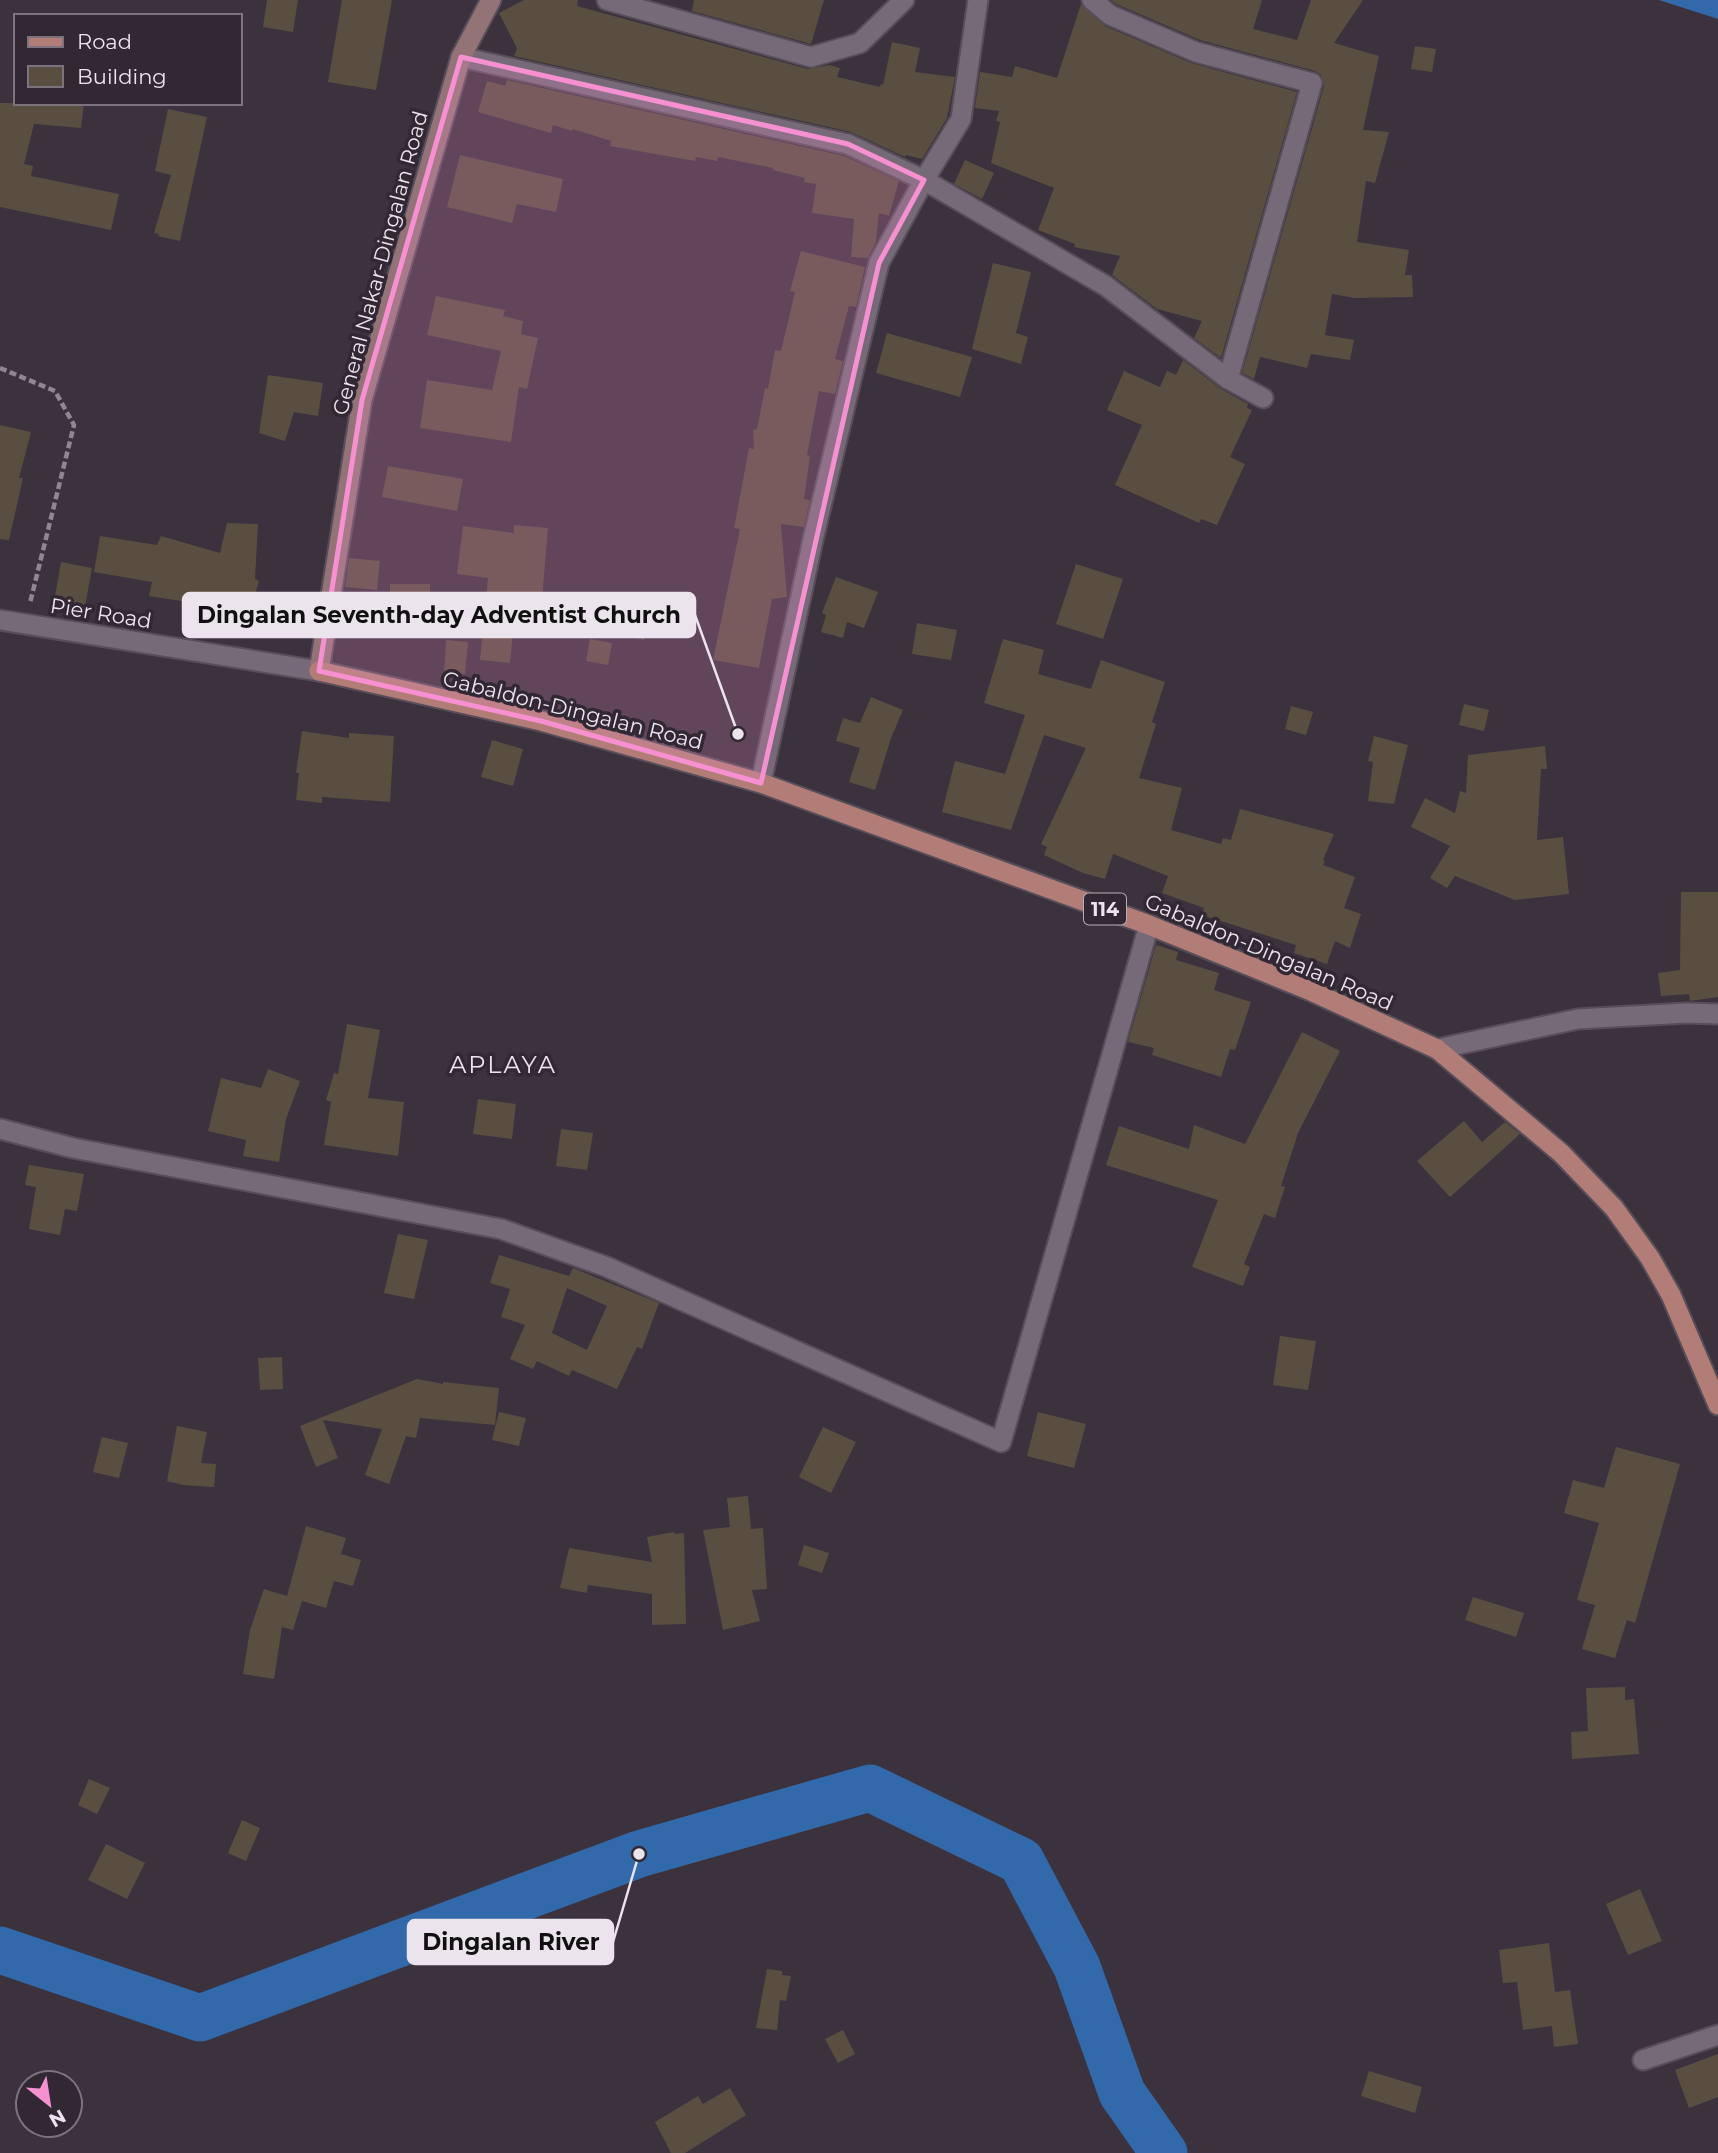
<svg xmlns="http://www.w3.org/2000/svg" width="1718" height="2153" viewBox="0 0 1718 2153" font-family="Montserrat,sans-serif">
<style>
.water{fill:#3269aa}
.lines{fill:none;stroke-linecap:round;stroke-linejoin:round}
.river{stroke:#3269aa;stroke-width:47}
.building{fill:#5a4e41;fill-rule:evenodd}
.minor-casing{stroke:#574e59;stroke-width:23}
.secondary-casing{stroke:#574e59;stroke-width:23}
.primary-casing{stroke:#574e59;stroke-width:23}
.path{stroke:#8f8791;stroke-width:4.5;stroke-dasharray:7 3.5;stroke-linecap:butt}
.minor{stroke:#766a78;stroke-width:19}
.secondary{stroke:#947377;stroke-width:19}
.primary{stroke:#b37d77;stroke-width:19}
.marked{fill:#f690d0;fill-opacity:0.2;stroke:#f690d0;stroke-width:5;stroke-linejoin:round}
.labels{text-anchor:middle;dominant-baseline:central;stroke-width:7;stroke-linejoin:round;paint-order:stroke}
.shield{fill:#322834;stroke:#b4acb5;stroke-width:2}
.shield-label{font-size:19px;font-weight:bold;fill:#ebe4ec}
.street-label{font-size:21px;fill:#ebe4ec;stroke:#322834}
.quarter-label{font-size:24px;letter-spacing:2px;fill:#ebe4ec;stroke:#322834}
.leader{fill:none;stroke:#ebe4ec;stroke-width:2.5}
.callout-dot{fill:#ebe4ec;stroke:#322834;stroke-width:2.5}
.callout{fill:#ebe4ec;stroke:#ebe4ec;stroke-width:2.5}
.callout-label{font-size:23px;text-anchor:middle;font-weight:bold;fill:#111}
</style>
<rect width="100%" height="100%" fill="#3c323e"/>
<polygon class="water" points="1659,0 1718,0 1718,19"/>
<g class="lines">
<polyline class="river" points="0,1950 200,2018 639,1854 870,1788 1021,1861 1077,1967 1122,2093 1164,2153"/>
</g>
<g class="building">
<polygon points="267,0 298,0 293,32 263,27"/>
<polygon points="342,0 392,0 376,90 328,82"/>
<polygon points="524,0 578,0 577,6 808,69 829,65 840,68 837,77 880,87 881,84 883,85 892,42 920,48 915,72 955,77 947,118 922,159 906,155 905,157 851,132 514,56 517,48 499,13"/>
<polygon points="694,0 824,0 811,44 692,11"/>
<polygon points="1111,0 1262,0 1253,29 1297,40 1311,0 1363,0 1334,43 1379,56 1363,130 1389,132 1375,183 1366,181 1357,242 1409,250 1405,275 1412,275 1413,297 1355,298 1332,294 1325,335 1354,340 1350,360 1311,354 1307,368 1260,357 1254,379 1242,373 1324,86 1321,75 1315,71 1200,40 1116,4"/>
<polygon points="1081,4 1105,26 1191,63 1297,92 1221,358 1194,338 1202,321 1157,309 1112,275 1120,256 1074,247 1075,244 1038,230 1054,188 991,163 1000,122 996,121 999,111 975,108 980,72 1012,77 1015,66 1057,78"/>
<polygon points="1415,46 1436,49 1432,72 1411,69"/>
<polygon points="507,80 844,156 899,181 889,216 879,213 876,242 868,258 851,257 854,219 812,213 816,184 804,182 805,178 773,170 773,168 718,157 717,161 696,157 695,161 610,146 611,141 573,129 572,131 553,125 551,133 478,112 487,81 505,86"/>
<polygon points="0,103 84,103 81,128 34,124 24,164 33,166 31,176 119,194 111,230 0,207"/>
<polygon points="168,109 207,117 180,241 158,236 159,234 154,233 171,175 155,171"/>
<polygon points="460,155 563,179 556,212 517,204 512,223 447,207"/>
<polygon points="965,160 994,173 982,199 954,184"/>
<polygon points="801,251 865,267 856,307 849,306 835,359 843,361 835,394 819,391 807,455 810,456 804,499 810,500 804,527 781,524 787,597 772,599 759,668 713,660 740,529 734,528 749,448 754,449 753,430 757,429 765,388 768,389 775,350 781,351 795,292 790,291"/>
<polygon points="993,263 1031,272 1016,333 1028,337 1021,364 972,349"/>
<polygon points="436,296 505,310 503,316 523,321 521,334 538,338 527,389 519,387 511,442 420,428 427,380 492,390 501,351 427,335"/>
<polygon points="887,333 972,357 960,397 876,373"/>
<polygon points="1183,360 1221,389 1248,404 1247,408 1252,410 1230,457 1245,464 1217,525 1201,519 1199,523 1115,485 1142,425 1107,410 1124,371 1160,387 1167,371 1176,375"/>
<polygon points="268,375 323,383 318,416 294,412 285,441 259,433"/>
<polygon points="0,425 31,432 19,478 23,478 9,540 0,539"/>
<polygon points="388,466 463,479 457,511 382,497"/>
<polygon points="227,523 258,524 255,579 259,581 250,610 215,600 214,606 149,596 152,582 94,572 100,536 157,545 161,536 220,553"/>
<polygon points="514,525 548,528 542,600 553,601 548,638 513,632 510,663 480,660 488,578 457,574 463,526 514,533"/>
<polygon points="349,558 380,561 377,590 345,587"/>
<polygon points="61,562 92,568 85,607 54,602"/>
<polygon points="1076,564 1123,579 1103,639 1056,624"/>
<polygon points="836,577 878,592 864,628 847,622 843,638 821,632 826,615 822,613"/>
<rect x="390" y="584" width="40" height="49"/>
<polygon points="630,615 649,620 644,640 624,635"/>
<polygon points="917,623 957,630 951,660 912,654"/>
<polygon points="590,639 612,643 608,665 586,661"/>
<polygon points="1003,639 1044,650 1038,674 1091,689 1101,660 1165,682 1152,722 1156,724 1139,778 1182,788 1171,830 1221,844 1223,838 1231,840 1240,809 1334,834 1323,860 1325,861 1323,865 1355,877 1344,908 1361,914 1350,948 1335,941 1327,964 1294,953 1296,945 1202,915 1204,908 1162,893 1168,876 1113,854 1105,879 1083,873 1044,855 1047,847 1041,844 1086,748 1044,735 1011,830 942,812 955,761 1005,774 1025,715 984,703"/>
<polygon points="446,640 468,642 465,674 444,673"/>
<polygon points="871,697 903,710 891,738 875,790 849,782 860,748 836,741 843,718 860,723"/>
<polygon points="1464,704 1489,710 1484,731 1459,725"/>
<polygon points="1291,706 1313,712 1306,735 1285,729"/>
<polygon points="302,731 349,738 349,733 394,736 390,802 322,797 322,803 296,800 299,773 296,773"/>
<polygon points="1374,736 1408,745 1394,804 1368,801 1373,762 1368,761"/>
<polygon points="492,740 523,749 513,786 481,777"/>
<polygon points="1545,746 1547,769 1541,769 1537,840 1563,837 1569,894 1515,900 1455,876 1447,888 1430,878 1450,846 1411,827 1425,798 1455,813 1460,791 1466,793 1468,755"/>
<polygon points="1681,892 1718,892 1718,997 1690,1001 1689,994 1661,996 1658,973 1680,970"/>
<polygon points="1156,945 1178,952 1176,960 1219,973 1214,990 1251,1002 1235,1050 1230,1049 1221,1077 1152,1055 1154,1048 1128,1042"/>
<polygon points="347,1024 380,1030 368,1098 404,1102 398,1156 324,1145 331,1102 326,1100 334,1073 338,1074"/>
<polygon points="1302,1032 1340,1051 1298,1133 1281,1186 1285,1187 1275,1218 1264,1214 1244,1264 1250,1267 1243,1286 1192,1267 1218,1200 1106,1165 1119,1126 1189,1149 1194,1125 1245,1144"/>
<polygon points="268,1069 300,1081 286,1119 279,1162 243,1156 246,1140 208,1131 221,1078 261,1088"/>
<polygon points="478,1099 516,1104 512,1139 473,1134"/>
<polygon points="1464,1121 1482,1142 1505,1122 1520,1134 1450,1197 1417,1161"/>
<polygon points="561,1129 593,1133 587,1170 556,1166"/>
<polygon points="29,1165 84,1174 77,1211 65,1209 60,1235 29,1229 36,1187 25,1185"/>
<polygon points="398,1234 428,1240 414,1299 384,1293"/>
<path d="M499,1255L569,1276L573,1268L659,1303L642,1349L637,1347L617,1389L572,1370L569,1376L537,1361L533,1369L510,1359L525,1325L501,1317L510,1289L490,1283ZM567,1288L607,1306L587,1350L552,1333Z"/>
<polygon points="1280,1336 1316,1341 1308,1390 1273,1385"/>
<polygon points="282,1357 283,1389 260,1390 258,1358"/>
<polygon points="417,1379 443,1384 443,1382 499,1388 495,1425 420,1418 416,1438 406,1436 389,1484 365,1475 382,1429 323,1420 338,1458 316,1467 300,1426"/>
<polygon points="499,1412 526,1418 519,1446 492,1440"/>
<polygon points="1038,1412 1086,1424 1074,1468 1027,1456"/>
<polygon points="177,1426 207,1432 201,1463 216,1464 214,1487 183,1485 167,1481"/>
<polygon points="823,1427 856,1442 831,1493 799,1477"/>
<polygon points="102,1437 128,1443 119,1478 93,1472"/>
<polygon points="1616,1447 1680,1464 1635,1623 1627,1620 1615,1658 1582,1649 1595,1605 1577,1600 1599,1523 1564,1513 1573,1480 1604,1488"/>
<polygon points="748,1496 751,1529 763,1528 767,1589 752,1590 760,1621 723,1630 703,1530 730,1527 727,1498"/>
<polygon points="306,1526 346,1538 341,1554 361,1560 353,1586 334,1581 326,1608 302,1601 293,1630 282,1627 274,1679 243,1674 250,1630 264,1589 287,1596"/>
<polygon points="674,1532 675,1534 684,1533 686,1624 652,1625 652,1594 588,1585 587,1593 560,1588 569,1548 652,1562 647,1537"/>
<polygon points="804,1545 829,1553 822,1573 798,1565"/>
<polygon points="1473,1597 1524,1613 1516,1637 1465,1620"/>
<polygon points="1625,1687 1625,1700 1634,1699 1639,1754 1572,1759 1571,1732 1588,1731 1586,1688"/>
<polygon points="89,1779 110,1788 97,1814 78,1805"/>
<polygon points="242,1820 260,1828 246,1861 228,1853"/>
<polygon points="106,1844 145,1863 127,1899 88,1880"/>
<polygon points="1640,1889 1662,1941 1628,1955 1606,1904"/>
<polygon points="1549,1943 1555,1992 1570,1990 1578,2044 1554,2047 1552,2026 1523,2030 1517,1982 1503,1983 1499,1950"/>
<polygon points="767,1969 782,1971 782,1975 791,1976 786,2001 780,2000 777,2030 756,2028"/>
<polygon points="843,2030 855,2054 838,2063 825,2039"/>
<polygon points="1718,2054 1718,2097 1689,2108 1675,2070"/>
<polygon points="1369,2071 1422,2087 1415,2113 1361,2096"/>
<polygon points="730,2088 746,2115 685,2153 671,2153 655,2122 698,2096 703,2104"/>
</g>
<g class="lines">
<g class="minor-casing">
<g id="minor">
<polyline points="607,0 811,57 860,43 904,0"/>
<polyline points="1092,0 1110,15 1196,52 1312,83 1228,379"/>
<polyline points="461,57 848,144 924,180 1106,286 1228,379 1263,398"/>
<polyline points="0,620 319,671"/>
<polyline points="761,783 813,540 879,263 924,180 961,119 978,0"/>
<polyline points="1437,1049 1578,1019 1686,1013 1718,1014"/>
<polyline points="0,1129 73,1148 501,1229 607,1267 1001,1442 1149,925"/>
<polyline points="1643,2060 1718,2035"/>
</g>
</g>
<g class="secondary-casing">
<polyline id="secondary" points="319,671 362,400 461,57 491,0"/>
</g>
<g class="primary-casing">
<polyline id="primary" points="319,671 541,721 761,783 1149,925 1311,991 1437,1049 1561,1153 1614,1208 1650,1258 1671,1295 1718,1405"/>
</g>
<polyline class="path" points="0,368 55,391 74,425 30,603"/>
<use href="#minor" class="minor"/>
<use href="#secondary" class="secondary"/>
<use href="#primary" class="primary"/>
</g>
<path class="marked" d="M461,57L848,144L924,180L879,263L761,783L541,721L319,671L362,400Z"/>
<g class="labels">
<rect class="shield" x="1084" y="893.5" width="42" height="31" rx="5"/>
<g class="shield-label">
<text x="1105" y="909">114</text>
</g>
<g class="street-label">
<text transform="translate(380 263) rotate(-75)">General Nakar-Dingalan Road</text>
<text transform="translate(101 613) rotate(9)">Pier Road</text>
<text transform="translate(573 710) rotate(14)">Gabaldon-Dingalan Road</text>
<text transform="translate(1269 952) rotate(23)">Gabaldon-Dingalan Road</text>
</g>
<g class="quarter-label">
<text x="503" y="1064">APLAYA</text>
</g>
</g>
<path class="leader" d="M738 734L695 615M639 1854L613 1942"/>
<g class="callout-dot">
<circle cx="738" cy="734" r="7"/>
<circle cx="639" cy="1854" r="7"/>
</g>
<g class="callout">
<rect x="183" y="593" width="512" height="44" rx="7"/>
<rect x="408" y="1920" width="205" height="44" rx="7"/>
</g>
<g class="callout-label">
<text x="439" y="623">Dingalan Seventh-day Adventist Church</text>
<text x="511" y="1950">Dingalan River</text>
</g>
<rect x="14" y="14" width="228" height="91" fill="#322834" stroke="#7c737e" stroke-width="2"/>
<rect x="28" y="37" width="35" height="10" fill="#b37d77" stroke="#7c737e" stroke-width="2"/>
<text x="77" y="49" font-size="21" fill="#ebe4ec">Road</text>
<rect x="28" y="66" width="35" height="21" fill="#5a4e41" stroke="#7c737e" stroke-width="2"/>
<text x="77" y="84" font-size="21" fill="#ebe4ec">Building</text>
<g transform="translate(49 2104) rotate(150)"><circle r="33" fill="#322834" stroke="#7c737e" stroke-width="2"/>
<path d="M0-5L12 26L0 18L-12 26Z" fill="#f690d0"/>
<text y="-10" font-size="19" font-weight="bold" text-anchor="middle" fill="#ebe4ec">N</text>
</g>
</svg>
